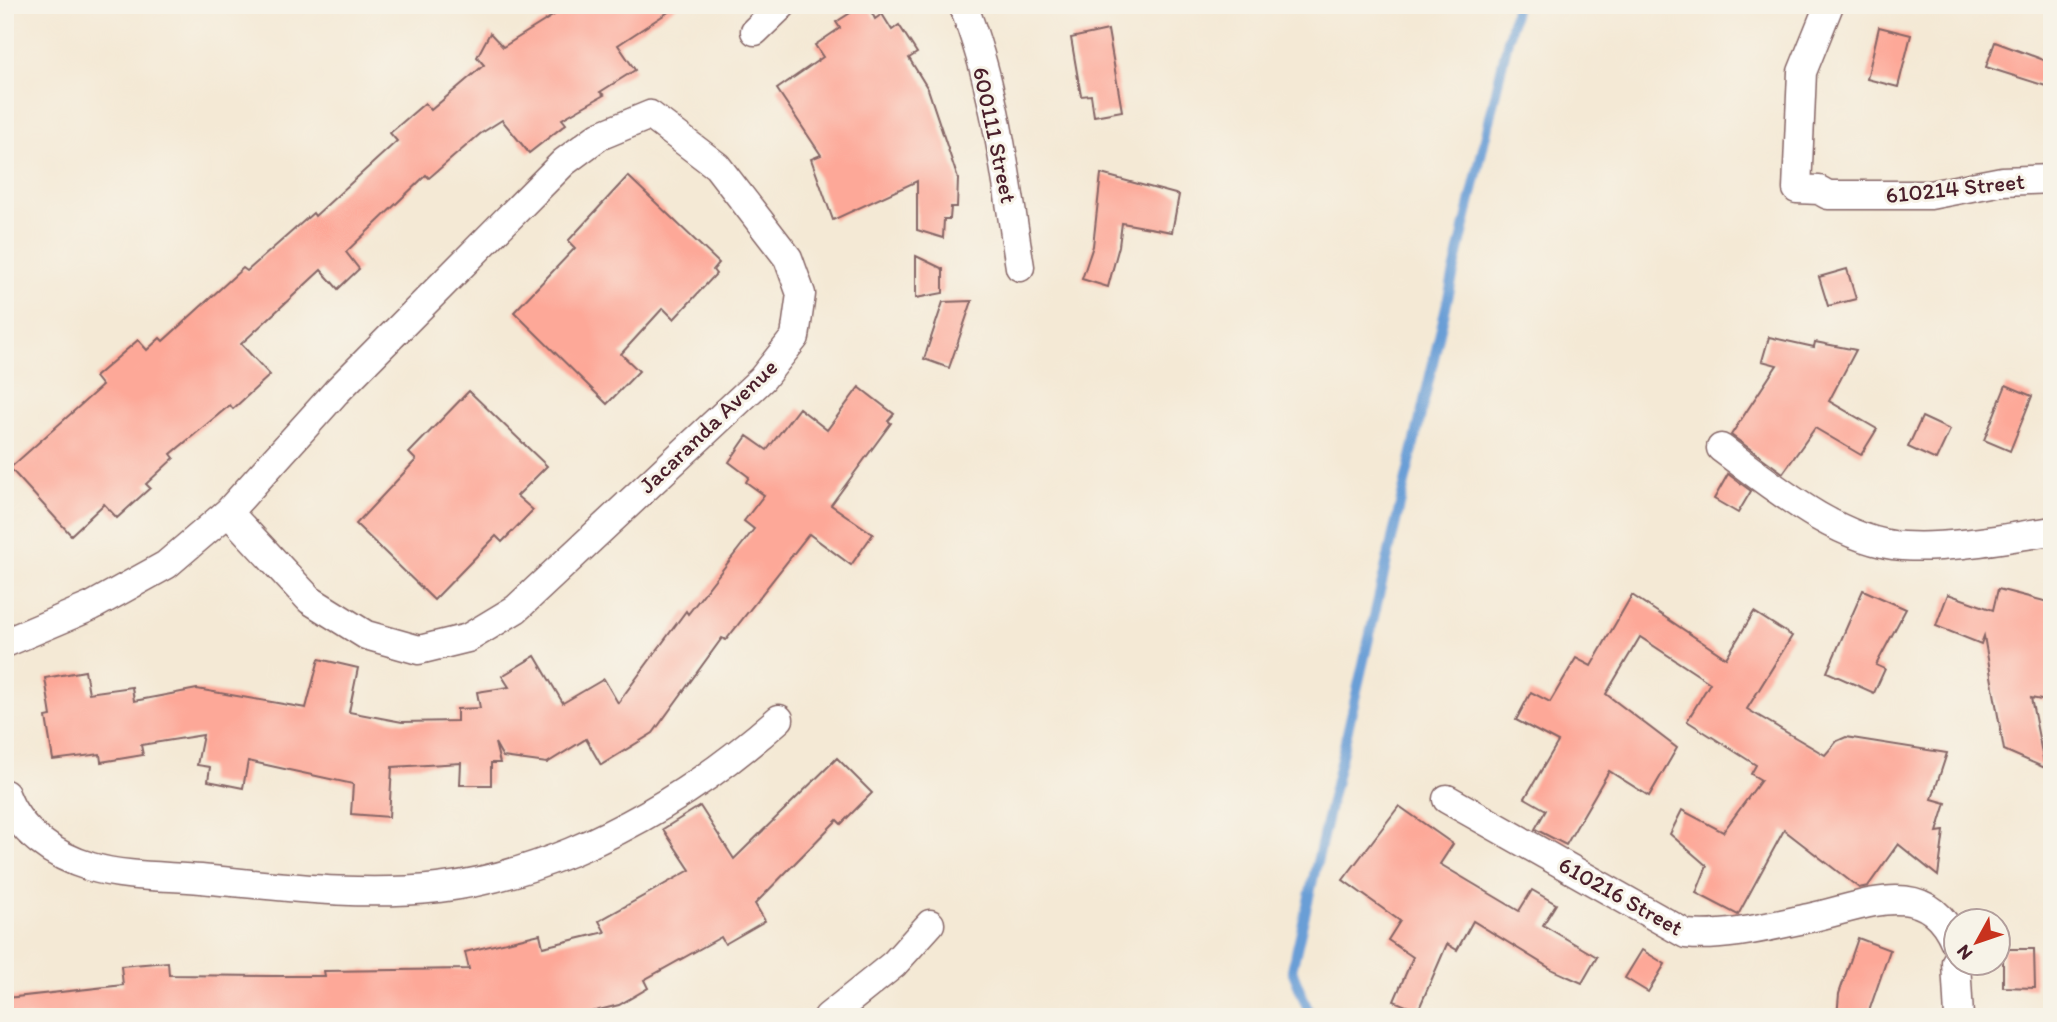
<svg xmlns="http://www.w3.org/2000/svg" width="2057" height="1022" viewBox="0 0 2057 1022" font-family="Itim,sans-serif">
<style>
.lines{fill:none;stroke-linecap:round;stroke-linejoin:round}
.stream{stroke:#699ed6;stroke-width:10}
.building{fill:#fda898}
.minor-casing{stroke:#866666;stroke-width:31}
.minor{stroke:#fff;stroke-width:28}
.labels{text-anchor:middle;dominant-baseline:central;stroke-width:6;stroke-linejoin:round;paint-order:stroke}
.street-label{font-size:23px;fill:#4a1f2b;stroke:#f7f3e8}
</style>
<rect width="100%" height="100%" fill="#f7f3e8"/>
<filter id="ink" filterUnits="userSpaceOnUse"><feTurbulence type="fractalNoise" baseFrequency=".0143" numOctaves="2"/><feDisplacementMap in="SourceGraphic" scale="14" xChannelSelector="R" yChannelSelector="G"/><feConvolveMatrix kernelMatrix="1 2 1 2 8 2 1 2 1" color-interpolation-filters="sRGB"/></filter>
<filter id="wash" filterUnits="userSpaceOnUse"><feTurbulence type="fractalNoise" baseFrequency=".00686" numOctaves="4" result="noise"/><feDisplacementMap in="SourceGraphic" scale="28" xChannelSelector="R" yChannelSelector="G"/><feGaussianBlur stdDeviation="1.57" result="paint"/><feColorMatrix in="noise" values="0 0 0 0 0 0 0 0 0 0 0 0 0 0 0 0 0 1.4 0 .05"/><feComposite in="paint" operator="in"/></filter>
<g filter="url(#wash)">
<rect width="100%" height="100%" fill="#f4e9d5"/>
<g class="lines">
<polyline class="stream" points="1311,1017 1292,970 1516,5"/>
</g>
<g id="blocks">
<g class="building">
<polygon points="570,5 679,5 618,45 635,70 600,92 604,95 562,119 566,124 529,153 502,120 480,134 429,178 426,175 346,252 359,269 338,289 321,270 241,344 270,375 233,409 230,405 171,454 174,458 146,484 150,488 117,518 104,504 71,535 10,468 102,386 95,377 138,340 147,350 160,338 163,341 243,268 247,271 313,213 315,216 397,141 390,133 425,103 431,110 484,65 477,57 490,33 503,47"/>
<polygon points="863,5 868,5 875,19 882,14 892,30 899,25 917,53 909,58 928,89 958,179 957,207 951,207 950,219 944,219 943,238 917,230 917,181 833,220 811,159 821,155 777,89 823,57 815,45 840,28 836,22"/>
<polygon points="1879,27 1911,35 1898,87 1867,79"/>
<polygon points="1108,30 1122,111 1094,116 1091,95 1081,96 1071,38"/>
<polygon points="1995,42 2052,63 2052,88 1986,67"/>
<polygon points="1101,174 1179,195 1172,232 1122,223 1119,246 1108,287 1082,279 1093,246"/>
<polygon points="628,176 719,263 713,270 716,274 674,319 663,308 621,354 639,371 607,404 514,312 575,248 568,241"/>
<polygon points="916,256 943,269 943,293 916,298"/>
<polygon points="1847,269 1856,299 1828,306 1819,277"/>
<polygon points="972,301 949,368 924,359 943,302"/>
<polygon points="1769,337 1814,347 1815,342 1856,350 1829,401 1877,429 1861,455 1815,428 1783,473 1731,435 1777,365 1762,361"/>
<polygon points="2006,385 2032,396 2010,451 1984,440"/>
<polygon points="859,387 894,414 888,421 891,423 831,505 873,534 851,565 809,534 726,640 722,638 653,733 601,765 586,739 547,763 503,757 495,743 500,763 491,763 491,785 460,785 461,763 392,767 389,817 351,814 353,784 248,761 243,788 208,781 210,767 197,765 203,735 141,745 143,755 101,762 100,754 53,760 46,717 51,716 45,678 85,671 89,693 132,687 134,701 197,689 306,708 319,659 358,668 349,712 402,722 457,721 457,709 480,708 477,692 509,687 502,676 535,656 563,703 604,679 618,703 686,611 688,614 754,529 744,521 764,495 746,482 749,477 729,462 747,436 767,450 799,408 827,430"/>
<polygon points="469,391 547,466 517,496 533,510 502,542 496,536 434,600 356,524 416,460 409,453"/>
<polygon points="1922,417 1950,430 1936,460 1908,447"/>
<polygon points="1728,474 1751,491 1738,513 1714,499"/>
<polygon points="1998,589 2052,603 2052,702 2031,698 2045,768 2004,750 1984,636 1981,644 1936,626 1948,594 1993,610"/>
<polygon points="1863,590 1906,609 1876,665 1885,669 1874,693 1827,672"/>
<polygon points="1632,595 1726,658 1754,612 1792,636 1747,709 1825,755 1837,741 1846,737 1947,753 1932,799 1946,803 1937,832 1944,831 1938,876 1898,844 1868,886 1859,888 1784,830 1738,915 1696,893 1707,866 1670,834 1682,810 1723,832 1761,780 1751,774 1756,765 1687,721 1710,683 1640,637 1606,694 1677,748 1649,796 1609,771 1566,845 1535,829 1546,810 1525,798 1558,742 1516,720 1531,692 1550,702 1576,658 1591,666"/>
<polygon points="837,758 872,793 841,824 837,820 755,904 765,921 725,944 721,937 644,980 648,988 619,1005 571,1017 8,1017 7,998 123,985 121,966 168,962 169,975 268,976 325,976 324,971 469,969 465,952 540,934 543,947 605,932 599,921 690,870 663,829 700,806 734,859"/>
<polygon points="1399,806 1453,844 1440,864 1519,911 1532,890 1556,904 1543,925 1597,957 1582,983 1553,970 1473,921 1457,950 1447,944 1418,1011 1394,1001 1413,957 1388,940 1400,921 1343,880"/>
<polygon points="1858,938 1890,950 1867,1017 1837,1017 1839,994"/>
<polygon points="2003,949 2034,949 2035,988 2003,987"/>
<polygon points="1642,950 1665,964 1648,992 1625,978"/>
</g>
</g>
</g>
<g filter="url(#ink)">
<use href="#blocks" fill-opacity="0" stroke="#866666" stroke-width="2"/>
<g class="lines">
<g class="minor-casing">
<g id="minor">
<path d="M963,5C996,88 1006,179 1020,267"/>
<polyline points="1829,5 1802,72 1797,189 1819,190 1828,195 1930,195 2002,181 2052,179"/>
<polyline points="755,31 782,5"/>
<path d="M1721,448C1771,485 1839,542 1903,546C1952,549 2004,538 2052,531"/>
<polyline points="5,643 92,606 166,565 228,512 336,392 564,162 599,136 650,115 717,166 788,258 801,294 795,337 762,379 516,609 468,638 419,650 366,635 310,600 228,512"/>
<path d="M5,794C19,832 54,856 91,867C125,877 165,876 201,879C279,886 359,897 438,888C482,883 530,869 571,852C647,820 717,774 779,719"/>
<path d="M1447,799L1686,934C1725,938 1771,926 1809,918C1863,907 1926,873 1955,942"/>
<polyline points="1956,962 1959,1017"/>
<polyline points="828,1017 894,964 930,924"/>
</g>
</g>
<use href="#minor" class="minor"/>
</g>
</g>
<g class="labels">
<g class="street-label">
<text transform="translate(995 135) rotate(78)">600111 Street</text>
<text transform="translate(1955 188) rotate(-6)">610214 Street</text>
<text transform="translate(708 426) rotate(-44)">Jacaranda Avenue</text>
<text transform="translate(1621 896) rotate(29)">610216 Street</text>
</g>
</g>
<rect width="2057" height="1022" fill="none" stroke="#f7f3e8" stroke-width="28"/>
<g transform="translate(1977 942) rotate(230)"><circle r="33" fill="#f7f3e8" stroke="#b29e9c" stroke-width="2"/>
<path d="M0-5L12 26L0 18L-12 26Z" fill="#c8321e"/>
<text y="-10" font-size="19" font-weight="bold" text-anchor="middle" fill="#4a1f2b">N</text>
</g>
</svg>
